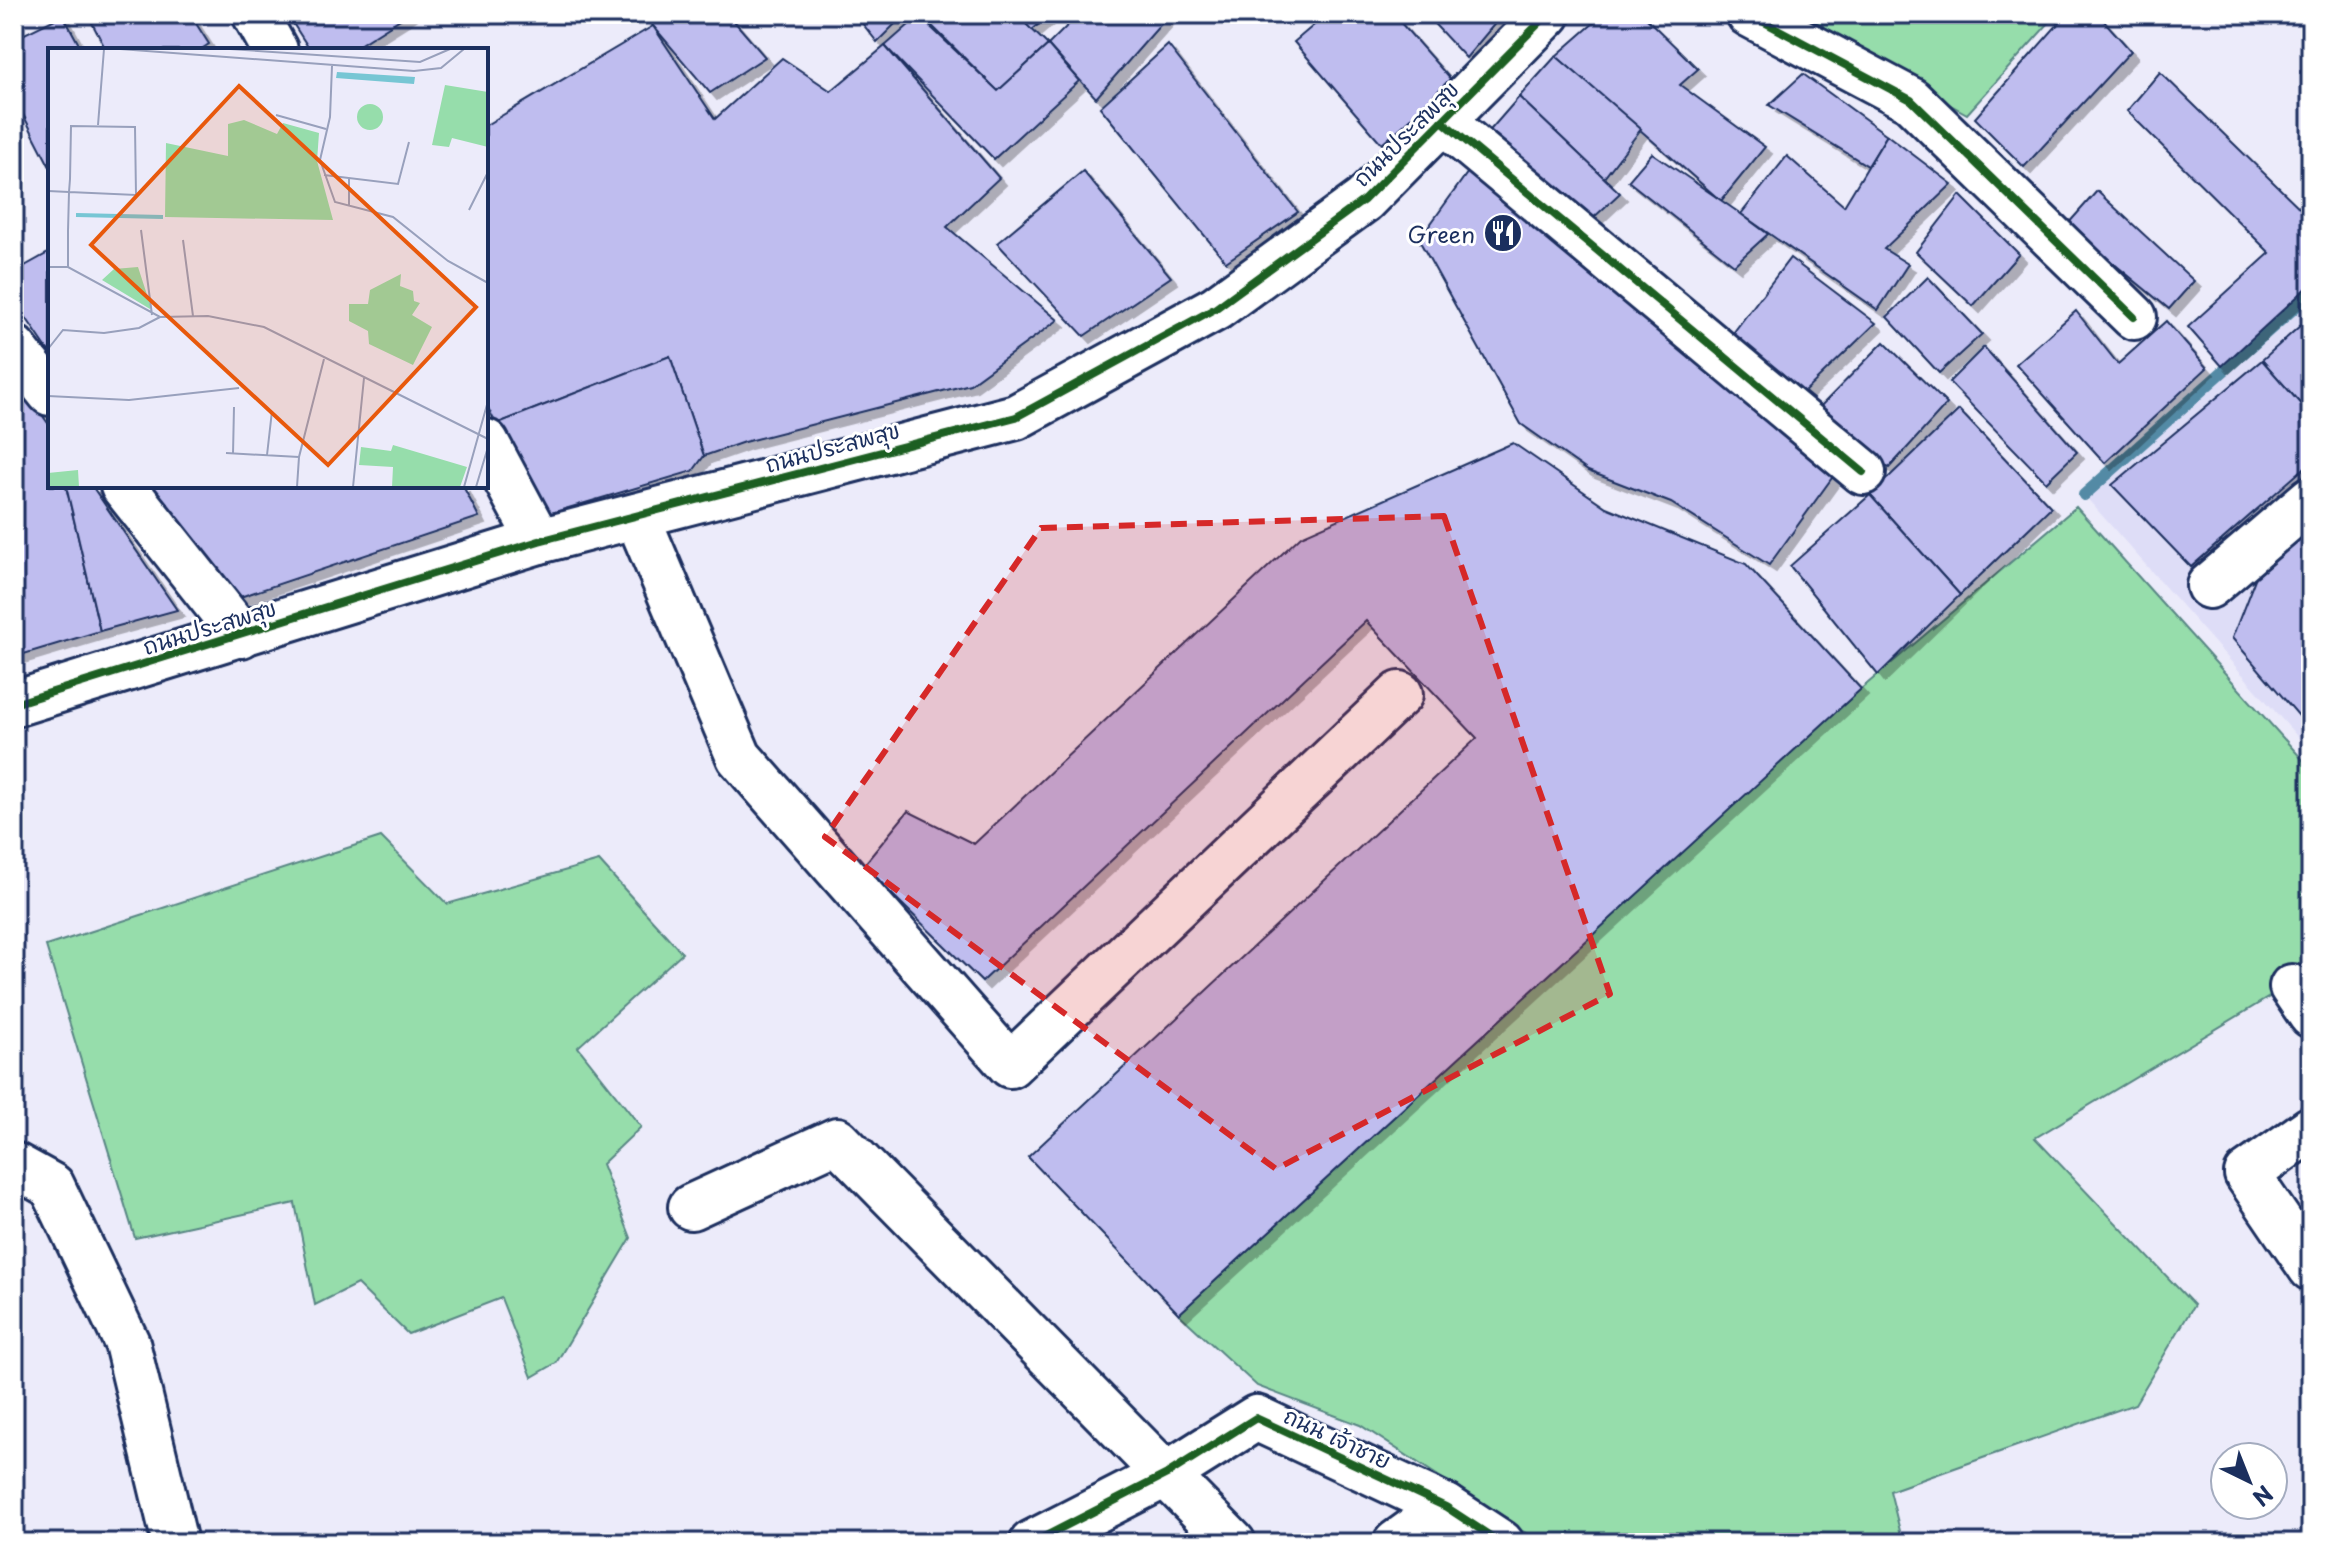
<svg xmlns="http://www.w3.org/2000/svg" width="2325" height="1557" viewBox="0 0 2325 1557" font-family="'Playpen Sans','Playpen Sans Thai',sans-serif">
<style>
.built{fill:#deddf7}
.green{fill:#96ddab;stroke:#588684;stroke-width:2}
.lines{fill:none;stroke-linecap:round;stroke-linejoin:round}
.stream{stroke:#528aa5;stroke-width:12}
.building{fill:#bfbdef;stroke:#1b2f5e;stroke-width:2;filter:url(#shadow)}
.minor-casing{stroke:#1b2f5e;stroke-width:50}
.minor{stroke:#fff;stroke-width:44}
.cycleway-casing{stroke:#fff;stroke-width:13}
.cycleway{stroke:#1b5e20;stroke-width:8}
.marked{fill:#d62828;fill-opacity:0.2;stroke:#d62828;stroke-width:6;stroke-dasharray:16 10;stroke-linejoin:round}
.labels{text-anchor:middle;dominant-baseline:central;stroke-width:6;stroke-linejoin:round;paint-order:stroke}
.street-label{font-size:22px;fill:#1b2f5e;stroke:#fff}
.poi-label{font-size:22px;fill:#1b2f5e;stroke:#fff;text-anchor:end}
.inset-river{fill:none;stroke:#77c6d4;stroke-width:4}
.inset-road{fill:none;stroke:#98a0bc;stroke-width:2}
.view{fill:#e8590c;fill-opacity:0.15;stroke:#e8590c;stroke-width:4}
.inset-edge{fill:none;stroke:#1b2f5e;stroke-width:4}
</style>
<defs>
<filter id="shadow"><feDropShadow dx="7" dy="7" stdDeviation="0" flood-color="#0004"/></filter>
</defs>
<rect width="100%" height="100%" fill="#ecebfa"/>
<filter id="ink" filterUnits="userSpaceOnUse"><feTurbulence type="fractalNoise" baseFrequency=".0125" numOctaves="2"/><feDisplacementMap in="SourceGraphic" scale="16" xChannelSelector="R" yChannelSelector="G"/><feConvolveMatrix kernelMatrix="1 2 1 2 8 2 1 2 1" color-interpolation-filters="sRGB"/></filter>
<g filter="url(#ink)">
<polygon class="built" points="2311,293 2311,752 2084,495"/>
<g class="green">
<polygon points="1787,14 2057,14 1967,114"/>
<polygon points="2076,507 2311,769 2311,972 2035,1138 2194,1305 2135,1404 1890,1491 1903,1543 1541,1543 1360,1425 1257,1386 1179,1314 1861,689"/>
<polygon points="381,837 447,904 599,861 682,953 578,1047 641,1127 602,1164 631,1238 556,1363 532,1377 501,1298 408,1334 357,1284 315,1305 295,1203 135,1238 46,946"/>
</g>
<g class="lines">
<polyline class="stream" points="2084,495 2311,293"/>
</g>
<g class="building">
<polygon points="104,14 190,14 209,44 200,50 106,50 91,21"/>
<polygon points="287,14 408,14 351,50 310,50"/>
<polygon points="643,14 728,14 765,57 710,93"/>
<polygon points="855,14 905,14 877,42"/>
<polygon points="920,14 1016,14 1048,45 998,91"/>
<polygon points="1016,14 1051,14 1032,30"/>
<polygon points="1079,14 1168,14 1169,15 1096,98 1048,45"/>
<polygon points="1327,14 1393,14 1453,82 1382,144 1294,42"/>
<polygon points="1425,14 1503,14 1466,58"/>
<polygon points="1604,14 1642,14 1698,69 1680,85 1765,147 1721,201 1556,56"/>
<polygon points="2067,14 2098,14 2131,51 2024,167 1975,118"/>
<polygon points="63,15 82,50 50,50 50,167 14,97 14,39"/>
<polygon points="919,16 998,91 1048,45 1079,81 994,159 885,46"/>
<polygon points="653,26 715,119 782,58 831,91 885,46 999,178 947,227 1058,320 970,384 744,442 704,456 670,356 496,424 486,404 486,125"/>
<polygon points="1168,45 1298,212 1226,262 1100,107"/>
<polygon points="1556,56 1641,129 1604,178 1519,97"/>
<polygon points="2160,72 2311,219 2311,284 2222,366 2188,327 2270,253 2127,111"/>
<polygon points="1803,74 1887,135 1868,166 1769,105"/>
<polygon points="1519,97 1620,193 1588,223 1485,136"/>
<polygon points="1887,135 1952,184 1884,249 1908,264 1878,310 1741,214 1787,156 1844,206"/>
<polygon points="1652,153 1741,214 1768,234 1734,265 1628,181"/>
<polygon points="1473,165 1837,471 1769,565 1671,503 1588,471 1521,424 1419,240"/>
<polygon points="1083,171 1171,277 1084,336 997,243"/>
<polygon points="2097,191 2194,281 2169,309 2067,225"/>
<polygon points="1960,195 2019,254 1973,306 1916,252"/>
<polygon points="50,252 50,353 14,300 14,272"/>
<polygon points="1790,258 1876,323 1797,399 1727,341"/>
<polygon points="1928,277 1982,334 1939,373 1887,317"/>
<polygon points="2076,311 2118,364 2166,321 2207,368 2105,463 2016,364"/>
<polygon points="2311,316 2311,416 2262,360"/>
<polygon points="1884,342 1947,404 1889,468 1804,423"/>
<polygon points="1984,347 2077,452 2046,482 1949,382"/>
<polygon points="670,356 704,456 693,471 538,517 496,424"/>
<polygon points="2262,360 2311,416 2311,462 2191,567 2112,485"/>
<polygon points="14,376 50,426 50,486 66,486 100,631 14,657"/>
<polygon points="1959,410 2051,507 1960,595 1870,495"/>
<polygon points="1513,443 1606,507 1746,564 1861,689 1179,1314 1028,1157 1477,738 1366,621 982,982 863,866 908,811 974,844 1301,536"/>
<polygon points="66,486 92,486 177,610 100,631"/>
<polygon points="146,486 463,486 479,517 237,598"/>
<polygon points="1870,495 1960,595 1878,675 1790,566"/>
<polygon points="2311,526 2311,730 2232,638 2262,561"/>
</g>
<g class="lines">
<g class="minor-casing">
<g id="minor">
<polyline points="255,14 275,50"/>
<polyline points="1749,14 1911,100 2134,317"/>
<polyline points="1442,121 1863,472"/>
<polyline points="14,348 50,393"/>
<polyline points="486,442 539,541"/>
<polyline points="123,486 241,635"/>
<polyline points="637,516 739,757 1010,1065 1400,694"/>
<polyline points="2209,586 2311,499"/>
<polyline points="14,704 539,541 1016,417 1216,308 1364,200 1548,14"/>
<polyline points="2292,987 2311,1015"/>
<polyline points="2311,1129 2247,1174 2311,1268"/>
<polyline points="14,1165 52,1186 127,1343 175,1543"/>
<polyline points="691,1207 837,1140 1233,1543"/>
<polyline points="1032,1543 1167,1474 1256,1418 1446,1507 1501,1543"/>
<polyline points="1396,1543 1446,1507"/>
</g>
</g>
<use href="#minor" class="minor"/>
<g class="cycleway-casing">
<g id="cycleway">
<polyline points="1749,14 1911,100 2134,317"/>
<polyline points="1442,121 1863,472"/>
<polyline points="14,704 539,541 1016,417 1216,308 1364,200 1548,14"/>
<polyline points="1032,1543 1167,1474 1256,1418 1446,1507 1501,1543"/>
</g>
</g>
<use href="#cycleway" class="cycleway"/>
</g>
</g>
<path class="marked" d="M1444,516L1610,994L1276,1169L825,837L1041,528Z"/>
<defs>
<g id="restaurant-disc" transform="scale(2)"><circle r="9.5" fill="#1b2f5e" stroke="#fff"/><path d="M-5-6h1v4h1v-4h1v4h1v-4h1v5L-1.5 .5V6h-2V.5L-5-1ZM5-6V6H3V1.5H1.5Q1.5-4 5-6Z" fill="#fff"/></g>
</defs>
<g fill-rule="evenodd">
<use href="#restaurant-disc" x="1503" y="233"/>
</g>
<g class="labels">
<g class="street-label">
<text transform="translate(1405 133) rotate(-45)">ถนนประสพสุข</text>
<text transform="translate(832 446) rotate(-15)">ถนนประสพสุข</text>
<text transform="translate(209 626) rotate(-17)">ถนนประสพสุข</text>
<text transform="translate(1338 1437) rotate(25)">ถนน เจ้าชาย</text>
</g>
<g class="poi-label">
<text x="1475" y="233">Green</text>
</g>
</g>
<g transform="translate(48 48)">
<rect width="440" height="440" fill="#ecebfa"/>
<path d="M397,37L440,44V99L404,90L401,99L384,97ZM309 69a13 13 0 1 1 26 0a13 13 0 1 1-26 0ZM196,72L229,86L235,75L271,85L269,113L285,172L117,169L118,95L180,108V76ZM90,219L102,256V261L54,232L66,221ZM353,226L352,238L365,243L366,253L372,255L364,267L384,279L365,317L321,296L320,283L301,273V256H320L322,242ZM345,397L419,419L412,439H344L345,419L311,417L313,399L343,403ZM30,422L31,439H0V425Z" fill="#96ddab"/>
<path d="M289,24L367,29L366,36L288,30Z" fill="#77c6d4"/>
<path class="inset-river" d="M28,167L115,169"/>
<path class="inset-road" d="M72,1L366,23L393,20L416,1M182,1L372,14L402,1M284,18L282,69L272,112L287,154L345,169L400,213L440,235M228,67L278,81M50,77L56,1M276,127L350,136L361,94M301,130V157M0,143L21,144L88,147L87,79L23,78L22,131L21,144L20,183V219M421,162L440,124M93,182L104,267M135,192L145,268M0,219H20L112,269L160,268L216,279L440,391M0,301L15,282L56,285L91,280L112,269M0,348L81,352L191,340M178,405L251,409M185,406L186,359M219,407L224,363M249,439L251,409L276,311M305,439L316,330M416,439L440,353M428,439L440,399"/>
<path class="view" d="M191,38L428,259L280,417L43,197Z"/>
<rect width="440" height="440" class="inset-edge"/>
</g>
<rect width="2325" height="1557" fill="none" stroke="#fff" stroke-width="48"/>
<rect x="24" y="24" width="2277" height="1509" fill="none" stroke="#1b2f5e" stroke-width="3" filter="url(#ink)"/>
<g transform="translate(2249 1481) rotate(137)"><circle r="38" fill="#ffffff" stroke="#a4acbf" stroke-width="2"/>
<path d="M0-6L14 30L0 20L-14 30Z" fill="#1b2f5e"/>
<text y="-12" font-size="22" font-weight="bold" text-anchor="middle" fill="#1b2f5e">N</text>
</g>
</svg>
